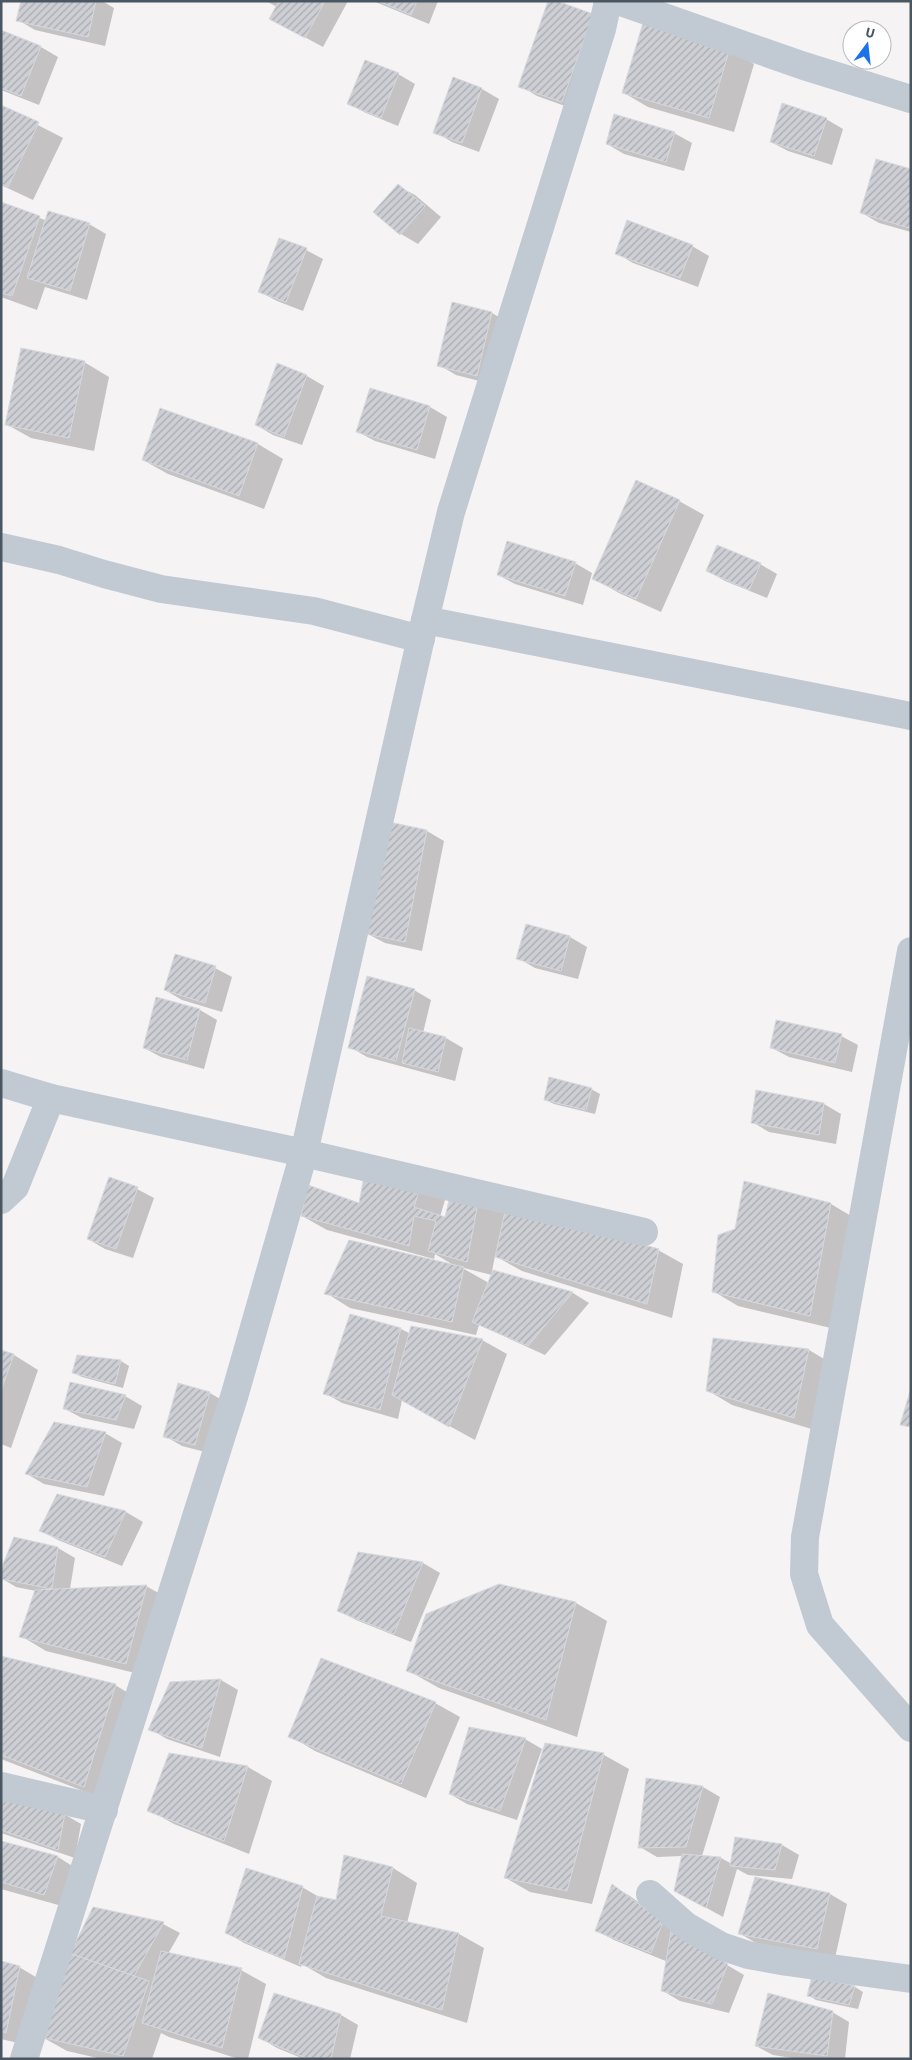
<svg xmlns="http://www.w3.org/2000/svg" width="912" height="2060" viewBox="0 0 912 2060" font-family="'Source Sans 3',sans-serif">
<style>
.shadow{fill:#0003;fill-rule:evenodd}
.building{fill:url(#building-hatch);stroke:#d7d9de}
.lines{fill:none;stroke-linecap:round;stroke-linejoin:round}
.minor{stroke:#c1cad2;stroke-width:28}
</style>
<defs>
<pattern id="building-hatch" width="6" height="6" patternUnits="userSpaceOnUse" patternTransform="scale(1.25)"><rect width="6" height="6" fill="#cdcfd5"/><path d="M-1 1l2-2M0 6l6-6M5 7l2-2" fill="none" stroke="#a8abb0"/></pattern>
</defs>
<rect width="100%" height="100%" fill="#f5f3f3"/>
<g class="shadow">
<polygon points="22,1 102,1 114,8 105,46 35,30 18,20"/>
<polygon points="266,1 348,1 323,47 288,28 277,7"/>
<polygon points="373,1 438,1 429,24"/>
<polygon points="593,15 579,111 537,96 520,86"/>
<polygon points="1,32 41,47 58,57 39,105 1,90"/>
<polygon points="729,49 754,64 734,132 648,107 624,93"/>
<polygon points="398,74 415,84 398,126 366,113 349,104"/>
<polygon points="454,79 482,89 499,99 479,152 452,142 435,132"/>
<polygon points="1,106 63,138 33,200 1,185"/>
<polygon points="826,119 843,129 832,165 788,151 771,142"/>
<polygon points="674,133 692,143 684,171 624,154 607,144"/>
<polygon points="911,171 911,232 879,223 862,213"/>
<polygon points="398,186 415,195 441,217 418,244 401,234 375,212"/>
<polygon points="1,204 45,220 89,224 106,234 87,300 45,287 37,310 1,297"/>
<polygon points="692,246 709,256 698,287 633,263 616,253"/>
<polygon points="306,250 323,259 303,311 277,301 260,292"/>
<polygon points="453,304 492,313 509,323 495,385 456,375 439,365"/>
<polygon points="84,362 109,377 94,451 31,438 6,424"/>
<polygon points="307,376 324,386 302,445 273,435 256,425"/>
<polygon points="370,390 430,407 447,417 435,459 375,441 358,432"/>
<polygon points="161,410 258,444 283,459 264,509 168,474 143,460"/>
<polygon points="679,501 704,515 661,612 619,593 594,579"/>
<polygon points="575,563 592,573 583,605 515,584 498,575"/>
<polygon points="760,564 777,574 767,598 725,581 708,571"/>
<polygon points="390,824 427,831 444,841 422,951 385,943 368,934"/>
<polygon points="526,925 570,937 587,947 578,979 535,968 518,958"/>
<polygon points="215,968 232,977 222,1012 182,1000 165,990"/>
<polygon points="414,990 431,1000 423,1033 446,1038 463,1048 455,1081 367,1057 350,1047"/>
<polygon points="157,999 200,1010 217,1020 204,1069 161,1057 144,1048"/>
<polygon points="841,1036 858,1045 852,1072 789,1057 772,1048"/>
<polygon points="591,1089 600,1094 595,1114 554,1104 545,1100"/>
<polygon points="757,1092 824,1104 841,1114 836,1144 769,1132 752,1122"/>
<polygon points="745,1183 831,1204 856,1219 835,1329 738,1306 713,1291 736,1230"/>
<path d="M420,1186L445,1200L440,1217L446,1218L452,1194L658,1250L683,1264L672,1318L522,1271L495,1256L492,1271L573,1293L589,1303L545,1355L479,1325L476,1335L350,1308L326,1293L455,1266L435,1254L434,1259L327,1230L302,1216L360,1204ZM464,1268L492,1275L489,1283L464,1269Z"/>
<polygon points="137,1189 154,1198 133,1258 105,1249 88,1239"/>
<polygon points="351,1315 401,1329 411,1334 482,1340 507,1354 475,1440 402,1400 398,1419 342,1403 325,1393"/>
<polygon points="714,1339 809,1350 834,1365 818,1431 732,1405 707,1390"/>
<polygon points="1,1351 14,1355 38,1370 11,1448 1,1444"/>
<polygon points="78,1356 121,1361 129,1366 123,1388 82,1377 74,1373"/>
<polygon points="179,1384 210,1393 227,1403 213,1454 182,1446 165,1436"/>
<polygon points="125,1396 142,1406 134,1429 82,1418 65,1409"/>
<polygon points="105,1433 122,1443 104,1496 44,1484 27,1474"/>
<polygon points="58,1495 126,1512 143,1522 122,1566 58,1540 41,1531"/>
<polygon points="58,1548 75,1558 70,1589 146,1586 171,1600 151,1677 46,1651 21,1636 36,1591 16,1587 1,1578"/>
<polygon points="359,1553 423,1563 440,1573 411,1642 356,1620 339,1611"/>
<polygon points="576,1603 607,1621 577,1737 439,1688 407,1670"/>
<polygon points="1,1657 115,1685 140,1700 109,1801 1,1759"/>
<polygon points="221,1680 238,1690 220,1757 167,1739 150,1729"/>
<polygon points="435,1703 460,1717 426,1798 315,1751 290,1736"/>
<polygon points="525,1739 542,1749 517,1820 467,1804 450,1794"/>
<polygon points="546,1745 604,1755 629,1769 592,1904 530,1892 506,1878"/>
<polygon points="248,1767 272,1781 249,1854 174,1824 149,1810"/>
<polygon points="703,1787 720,1797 702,1856 721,1858 732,1864 736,1839 782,1845 799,1855 792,1879 748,1875 737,1869 723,1917 692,1900 683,1856 657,1857 640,1847"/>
<polygon points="1,1797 64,1814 81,1824 75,1858 1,1833"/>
<polygon points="1,1842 58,1857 82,1872 69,1908 1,1889"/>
<polygon points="393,1868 417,1883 407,1923 459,1934 484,1948 467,2023 326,1978 302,1964 301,1967 244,1943 227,1933 302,1887 319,1897 337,1901"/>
<polygon points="613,1886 630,1896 680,1932 678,1936 744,1975 729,2013 680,2001 663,1991 668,1962 614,1940 597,1931"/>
<polygon points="830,1894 847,1904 835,1958 756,1943 739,1933"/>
<polygon points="94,1908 163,1924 180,1933 168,1954 241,1970 266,1984 248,2059 239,2059 169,2037 161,2033 152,2059 102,2059 67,2051 42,2037 71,1956"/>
<polygon points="1,1963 19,1967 44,1982 31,2046 1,2039"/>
<polygon points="813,1978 855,1987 863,1992 858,2009 816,2000 808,1995"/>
<polygon points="275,1994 341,2015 358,2025 350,2059 304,2059 277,2048 260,2038"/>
<polygon points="832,2012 849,2022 845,2059 799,2059 773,2055 756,2046"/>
</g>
<g class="building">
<polygon points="21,1 96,1 88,37 16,21"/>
<polygon points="279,1 325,1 305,38 269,19"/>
<polygon points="378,1 417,1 411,15"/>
<polygon points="548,1 557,1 593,14 562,102 518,87"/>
<polygon points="643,23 730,48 709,118 622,93"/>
<polygon points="1,30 41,46 21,96 1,88"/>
<polygon points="365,60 399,73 381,118 347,104"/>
<polygon points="453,77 482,88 462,143 433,133"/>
<polygon points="782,103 827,118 814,156 770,142"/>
<polygon points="1,105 39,122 8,187 1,184"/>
<polygon points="614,114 675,132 666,162 606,144"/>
<polygon points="876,159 911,169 911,227 909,228 860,213"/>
<polygon points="398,184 425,206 400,235 373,212"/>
<polygon points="1,202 40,216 12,296 1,293"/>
<polygon points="48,211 90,223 70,291 27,278"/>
<polygon points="627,220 693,245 680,278 615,254"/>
<polygon points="279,238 307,248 286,302 258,292"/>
<polygon points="452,302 492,312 477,376 437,366"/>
<polygon points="21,348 85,361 69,438 5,425"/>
<polygon points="277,363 307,375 284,437 255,425"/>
<polygon points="370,388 430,406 417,450 356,432"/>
<polygon points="160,408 258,443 239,496 142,460"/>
<polygon points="636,480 680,500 636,599 592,579"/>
<polygon points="507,541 576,562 565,596 497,575"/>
<polygon points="717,545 761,563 749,590 706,571"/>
<polygon points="389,822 427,830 405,942 366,934"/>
<polygon points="526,924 570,936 561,971 516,959"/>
<polygon points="175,954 216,966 205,1003 164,990"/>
<polygon points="367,976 415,989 396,1061 348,1048"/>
<polygon points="156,997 200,1009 187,1060 143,1048"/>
<polygon points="776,1020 842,1034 835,1063 770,1048"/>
<polygon points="409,1028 446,1037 438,1072 402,1063"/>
<polygon points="549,1077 592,1088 586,1110 544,1100"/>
<polygon points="756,1090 824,1103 819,1135 751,1123"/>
<polygon points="365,1172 421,1184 414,1207 445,1217 451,1192 479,1197 467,1262 428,1251 436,1221 414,1216 409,1246 301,1216 308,1185 359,1203"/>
<polygon points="109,1177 138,1187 116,1249 87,1239"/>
<polygon points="744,1181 831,1203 810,1316 712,1292 718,1235 735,1229"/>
<polygon points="506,1207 659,1249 647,1304 495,1257"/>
<polygon points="349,1240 464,1267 452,1322 324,1294"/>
<polygon points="493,1270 573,1292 528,1346 472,1322"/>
<polygon points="350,1314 401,1328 380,1410 323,1394"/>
<polygon points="411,1326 483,1339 449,1427 392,1395"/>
<polygon points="713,1338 809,1349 794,1418 706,1391"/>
<polygon points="1,1350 14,1354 1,1391"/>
<polygon points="77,1355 121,1360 115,1384 72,1373"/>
<polygon points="70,1382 126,1395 116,1420 63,1409"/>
<polygon points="178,1383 210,1392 195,1445 163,1437"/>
<polygon points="911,1388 911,1427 900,1425"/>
<polygon points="54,1422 106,1432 87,1487 25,1474"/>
<polygon points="57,1494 126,1511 105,1557 39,1531"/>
<polygon points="14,1537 58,1547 52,1589 1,1579 1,1569"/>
<polygon points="358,1552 423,1562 394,1634 337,1611"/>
<polygon points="499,1584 576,1602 546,1720 406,1671 426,1614"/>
<polygon points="147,1585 126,1664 19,1637 35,1590"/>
<polygon points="1,1656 116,1684 84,1787 1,1755"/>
<polygon points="321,1658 436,1702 401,1784 288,1737"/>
<polygon points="221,1679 202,1748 148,1730 170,1682"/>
<polygon points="469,1727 526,1738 500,1811 449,1794"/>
<polygon points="545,1743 604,1753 567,1891 504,1878"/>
<polygon points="169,1753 248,1766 224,1841 147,1811"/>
<polygon points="646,1778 703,1786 686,1847 638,1848"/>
<polygon points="1,1796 65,1813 58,1850 1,1830"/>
<polygon points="735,1837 782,1844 775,1870 730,1866"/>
<polygon points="1,1841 58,1856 44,1895 1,1882"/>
<polygon points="682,1854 721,1857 706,1908 674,1891"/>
<polygon points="344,1855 393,1867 381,1916 459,1933 442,2010 299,1964 317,1896 336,1900"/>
<polygon points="246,1868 303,1886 284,1959 225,1933"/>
<polygon points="755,1877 830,1893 817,1949 738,1934"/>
<polygon points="612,1884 663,1922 651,1953 595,1931"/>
<polygon points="93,1907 164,1922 134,1976 70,1954"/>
<polygon points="671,1931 728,1964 712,2004 661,1991"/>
<polygon points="63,1951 149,1981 123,2056 41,2037"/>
<polygon points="161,1951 242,1968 222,2048 142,2023"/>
<polygon points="1,1961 20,1966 6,2033 1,2031"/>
<polygon points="812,1976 855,1986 849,2005 807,1996"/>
<polygon points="274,1993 341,2014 331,2059 308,2059 258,2038"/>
<polygon points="768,1993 833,2011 827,2056 755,2046"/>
</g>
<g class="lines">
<g class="minor">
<polyline points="618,1 804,66 911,99"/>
<polyline points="1,547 59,560 104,574 161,589 314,611 421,639"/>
<polyline points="425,620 911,716"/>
<polyline points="911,951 805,1537 804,1574 820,1625 911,1728"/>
<polyline points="1,1083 51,1098 304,1153 644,1232"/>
<polyline points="1,1200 15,1187 51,1098"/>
<polyline points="1,1786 104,1810"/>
<polyline points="650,1894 686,1926 721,1946 748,1955 787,1962 911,1979"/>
<polyline points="24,2059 234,1397 304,1153 425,620 451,512 602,29 608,1"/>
</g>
</g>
<rect width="912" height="2060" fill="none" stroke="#4a5661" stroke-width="5"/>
<g transform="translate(867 45) rotate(15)"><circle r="24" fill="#ffffff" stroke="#b7bbc0"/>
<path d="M0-4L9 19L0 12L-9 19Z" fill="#1a73e8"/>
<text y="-8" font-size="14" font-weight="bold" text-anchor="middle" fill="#4a5661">U</text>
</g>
</svg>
